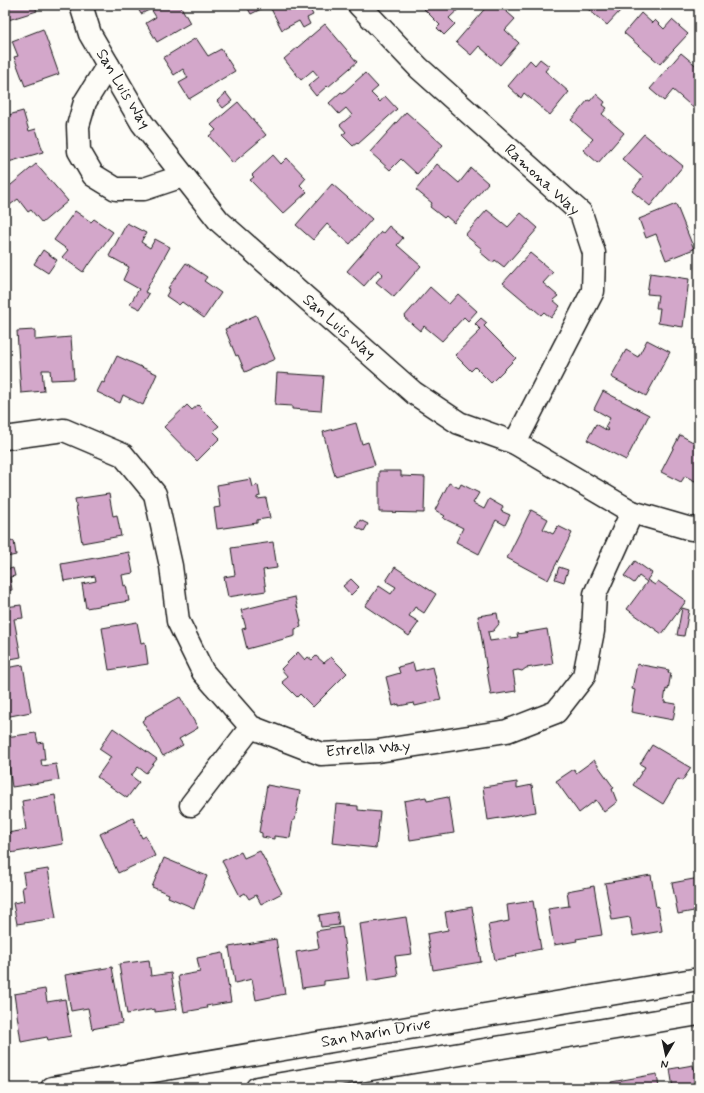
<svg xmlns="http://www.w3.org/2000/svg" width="704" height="1093" viewBox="0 0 704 1093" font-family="Mynerve,sans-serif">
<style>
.building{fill:#d3a7ca;stroke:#1c1c1c}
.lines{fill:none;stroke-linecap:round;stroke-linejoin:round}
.minor-casing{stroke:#1c1c1c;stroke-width:25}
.major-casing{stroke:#1c1c1c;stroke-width:25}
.minor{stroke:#fdfcf7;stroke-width:22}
.major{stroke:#fdfcf7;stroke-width:22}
.labels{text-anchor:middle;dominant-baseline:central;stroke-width:3;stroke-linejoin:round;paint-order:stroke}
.street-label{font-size:16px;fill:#1c1c1c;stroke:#fdfcf7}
</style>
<rect width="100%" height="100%" fill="#fdfcf7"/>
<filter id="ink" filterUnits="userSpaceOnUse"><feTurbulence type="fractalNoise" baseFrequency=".025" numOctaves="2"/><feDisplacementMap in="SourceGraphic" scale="8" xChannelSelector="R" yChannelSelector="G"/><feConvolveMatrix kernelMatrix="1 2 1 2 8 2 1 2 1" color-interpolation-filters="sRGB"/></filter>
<g filter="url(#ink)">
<g class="building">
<polygon points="5,5 34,5 37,11 5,21"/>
<polygon points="136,5 180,5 190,23 157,42 146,23 156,17 151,9 141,14"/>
<polygon points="246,5 264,5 265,7 251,14"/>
<polygon points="269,5 308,5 313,15 307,18 310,24 303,28 299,21 282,30"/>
<polygon points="428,5 463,5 449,18 455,24 444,35 437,28 440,25 424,9"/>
<polygon points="488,5 499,5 515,19 505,30 519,43 500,65 479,46 471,55 456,42"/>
<polygon points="583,5 620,5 617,9 620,11 607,25"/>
<polygon points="641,13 652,23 655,20 664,29 672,20 688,34 660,64 624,33"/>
<polygon points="325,24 357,62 328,87 327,86 316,96 308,86 319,77 313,70 301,80 284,59"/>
<polygon points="43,29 59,74 25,86 14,57 18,56 12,41"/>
<polygon points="196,38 208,56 221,49 235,71 189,99 179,83 188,78 183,69 174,75 163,58"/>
<polygon points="681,53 699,68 699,109 697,111 673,90 664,101 650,89"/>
<polygon points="540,59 549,66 545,71 569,92 550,115 524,93 521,98 508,86 530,60 535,65"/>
<polygon points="365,73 378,87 371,93 380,102 385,96 397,109 358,144 357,143 353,146 342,135 346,132 340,125 352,115 346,108 339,114 329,103 341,92 343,93"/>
<polygon points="226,93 232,101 223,108 217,101"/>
<polygon points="596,94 605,102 603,105 607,108 602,114 624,133 598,163 583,150 593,139 571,120 588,100 590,101"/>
<polygon points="238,102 266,135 233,163 209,136 216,130 211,125"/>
<polygon points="23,111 29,131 36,129 43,152 5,163 5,116"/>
<polygon points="406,112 443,145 417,174 401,159 390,170 370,152"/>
<polygon points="644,134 683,166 650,206 632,191 643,177 622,159"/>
<polygon points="273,155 281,164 287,158 306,178 300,185 307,192 283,214 250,180 254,177 252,175"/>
<polygon points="36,164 68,201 42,223 31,210 28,212 18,199 10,205 5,199 5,190"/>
<polygon points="437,164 459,183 471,168 488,183 454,223 446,216 444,218 430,207 432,203 416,190"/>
<polygon points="332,184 372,219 350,244 327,224 313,240 296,225"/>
<polygon points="676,204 694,249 666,260 656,234 646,238 639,219"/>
<polygon points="487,210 508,227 521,213 538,228 504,267 495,260 493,263 480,252 482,249 465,235"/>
<polygon points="75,211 91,222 94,219 113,232 89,265 88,264 83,272 62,257 68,250 54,240"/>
<polygon points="127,223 146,233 141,242 150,248 155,239 170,247 145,292 149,294 140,309 130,304 139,289 123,280 129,267 109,256"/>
<polygon points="389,226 403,238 397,245 421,266 394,297 376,282 383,274 378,270 364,286 347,271 381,232 383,233"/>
<polygon points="43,250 57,260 48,273 34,264"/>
<polygon points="530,253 553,272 543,283 558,296 553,300 560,306 551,318 544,312 541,315 503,283"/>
<polygon points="186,263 207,277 204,281 221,293 204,318 182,302 179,305 166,296 170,289 168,288"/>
<polygon points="650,273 689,279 683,327 658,323 660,308 656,308 658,295 647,294"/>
<polygon points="430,287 449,304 458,294 477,311 468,321 464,317 442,341 424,326 420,331 404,317"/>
<polygon points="256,315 275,359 245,372 238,355 236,356 225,329"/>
<polygon points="481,318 487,323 484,326 516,358 491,383 475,367 471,371 455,355 481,330 475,324"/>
<polygon points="35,330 35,340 71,337 74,379 51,380 50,370 42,370 44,391 21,393 17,331"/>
<polygon points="647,340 670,352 646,396 611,377 626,350 638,357"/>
<polygon points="117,356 157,374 143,405 123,395 120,403 97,392 102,382 104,383"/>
<polygon points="277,373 324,376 321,411 292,409 292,406 275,405"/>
<polygon points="603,391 649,415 626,460 587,440 596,424 608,431 609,430 605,427 610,418 594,409"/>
<polygon points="187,405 192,410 198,405 219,426 213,431 220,438 197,461 164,427"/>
<polygon points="356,423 362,444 368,442 375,465 335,476 323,432"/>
<polygon points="698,433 699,434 699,483 685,476 681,482 661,472 680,435 693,442"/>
<polygon points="379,471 401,471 401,476 425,477 424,513 379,512"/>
<polygon points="251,479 253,487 258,485 260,496 257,497 257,499 266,498 270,518 257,520 257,523 217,529 214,508 220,507 217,485"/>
<polygon points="449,483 459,488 461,484 479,493 473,503 484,509 489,499 503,507 501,511 510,515 505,525 496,520 479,554 456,542 463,528 443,518 445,516 435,510"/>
<polygon points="109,494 113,516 117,515 121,536 82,543 75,499"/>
<polygon points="531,510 548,519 543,529 553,534 558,526 572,533 548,580 507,558"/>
<polygon points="360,520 368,524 364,531 356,527"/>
<polygon points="14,541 16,555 7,557 9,569 13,568 15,576 10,577 12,590 5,591 5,542"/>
<polygon points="273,542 277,568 263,570 266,591 228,597 224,577 235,575 231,548"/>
<polygon points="129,552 133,573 122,575 124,586 126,585 129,601 86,608 82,584 96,581 95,576 64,581 61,564"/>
<polygon points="635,561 652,573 647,580 655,585 658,581 686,601 662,634 627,609 647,582 639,576 634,583 624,576"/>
<polygon points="395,567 436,594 424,613 415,607 409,616 419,622 409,636 365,606 379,586 391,594 396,587 386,581"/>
<polygon points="559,567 568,570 564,582 555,579"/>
<polygon points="351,579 359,587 351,595 343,586"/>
<polygon points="295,597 301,622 300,622 301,627 295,629 295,636 247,649 242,629 246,628 241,610"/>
<polygon points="21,605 23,618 14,619 21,657 5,660 5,607"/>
<polygon points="682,608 689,610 684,636 677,635"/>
<polygon points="497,613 499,624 493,631 488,632 490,641 518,637 517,634 547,629 553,664 526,668 522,671 518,670 513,671 516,691 491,695 478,616"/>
<polygon points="137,622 141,643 145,642 148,664 109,670 102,628"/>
<polygon points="298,652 305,660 308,657 312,660 316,656 324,663 331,657 347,673 313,707 300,694 297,697 282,682 288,677 281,669"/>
<polygon points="413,663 415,671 433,667 441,700 415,706 414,703 399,706 399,704 393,706 386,677 400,673 398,667"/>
<polygon points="637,664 669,670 668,673 671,673 668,690 666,689 664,702 676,704 673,720 631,712 635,690 632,689"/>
<polygon points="23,665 31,712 5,717 5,668"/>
<polygon points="180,697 198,728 179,739 183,745 163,756 142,721 146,718 145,717"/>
<polygon points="113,728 157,759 146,773 138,767 131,776 139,782 127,798 97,777 111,757 99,749"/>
<polygon points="36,733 38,743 43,742 45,760 41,760 42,766 56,764 59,780 12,787 8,760 5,761 5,737"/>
<polygon points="652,745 691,768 682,781 678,779 663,804 633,785 645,767 640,764"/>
<polygon points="594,760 614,788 612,789 617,802 604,812 596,800 579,813 556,781 574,769 576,773"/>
<polygon points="517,782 517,788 532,785 536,812 488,820 483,787"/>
<polygon points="267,785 300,791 295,820 293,820 290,838 274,836 274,839 262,837 262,833 259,832"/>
<polygon points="55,795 63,844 10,853 7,833 26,830 22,801"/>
<polygon points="426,797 427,801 448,797 454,833 410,840 404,801"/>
<polygon points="336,804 358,806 358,810 380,812 376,848 332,843"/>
<polygon points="133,818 142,838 146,836 155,856 118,873 100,834"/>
<polygon points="260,851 282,893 261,904 256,895 249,899 245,893 240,896 222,861 241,852 244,858"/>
<polygon points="164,858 207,876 194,908 168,897 169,894 152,887"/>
<polygon points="48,869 56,918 17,924 13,903 24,901 22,887 25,887 23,873"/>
<polygon points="651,875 656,907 658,906 662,931 633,936 630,917 612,920 605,883"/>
<polygon points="699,878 699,910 678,914 672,883"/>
<polygon points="594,886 602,935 576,939 577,941 554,945 548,909 569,906 567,891"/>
<polygon points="533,901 541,949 516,954 517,956 495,960 488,925 509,921 507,905"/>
<polygon points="472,907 481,962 433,970 427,934 448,930 445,912"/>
<polygon points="337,912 339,925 321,927 319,915"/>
<polygon points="406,917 412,954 395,956 398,976 368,981 360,924"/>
<polygon points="342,927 349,978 324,981 324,985 302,988 296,952 319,948 316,931"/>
<polygon points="276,939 285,994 256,1000 252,979 235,983 229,947"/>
<polygon points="223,953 231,1002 206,1006 207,1008 184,1012 178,976 200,972 197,958"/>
<polygon points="149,960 151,976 171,973 177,1009 155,1012 155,1009 127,1014 119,964"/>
<polygon points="112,967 122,1023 92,1029 88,1008 71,1011 65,975"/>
<polygon points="45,989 47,1002 65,999 71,1036 48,1040 47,1037 21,1042 14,994"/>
<polygon points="693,1065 694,1070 699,1069 699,1088 673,1088 670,1069"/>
<polygon points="657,1074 659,1088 612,1088 611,1082"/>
</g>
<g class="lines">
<g class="minor-casing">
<g id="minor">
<polyline points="81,5 90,34 142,123 219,221 414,393 459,423 515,443 632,512 691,529 699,528"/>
<polyline points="359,5 419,68 581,213 594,253 593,291 515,443"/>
<polyline points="108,65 85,102 78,126 79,151 93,175 116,189 144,189 183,176"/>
<polyline points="5,438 64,430 123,455 155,494 171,566 178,621 203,672 251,727 321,754 378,751 507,731 556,712 584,676 593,631 595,594 632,512"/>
<polyline points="191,805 251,727"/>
</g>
</g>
<g class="major-casing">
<g id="major">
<polyline points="52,1088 699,979"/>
<polyline points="257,1088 699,1014"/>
</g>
</g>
<use href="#minor" class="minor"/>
<use href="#major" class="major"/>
</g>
</g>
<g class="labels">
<g class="street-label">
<text transform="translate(123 89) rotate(59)">San Luis Way</text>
<text transform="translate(542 180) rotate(43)">Ramona Way</text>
<text transform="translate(339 327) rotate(41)">San Luis Way</text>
<text transform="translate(368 749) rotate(-4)">Estrella Way</text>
<text transform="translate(376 1033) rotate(-10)">San Marin Drive</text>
</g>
</g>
<rect width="704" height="1093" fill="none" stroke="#fdfcf7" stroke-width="20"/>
<rect x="10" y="10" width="684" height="1073" fill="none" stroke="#1c1c1c" stroke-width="1.5" filter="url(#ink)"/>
<g transform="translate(666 1055) rotate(189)" stroke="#fdfcf7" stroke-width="3" paint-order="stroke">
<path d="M0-3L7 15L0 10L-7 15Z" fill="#1c1c1c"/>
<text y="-6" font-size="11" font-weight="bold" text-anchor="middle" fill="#1c1c1c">N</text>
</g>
</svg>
